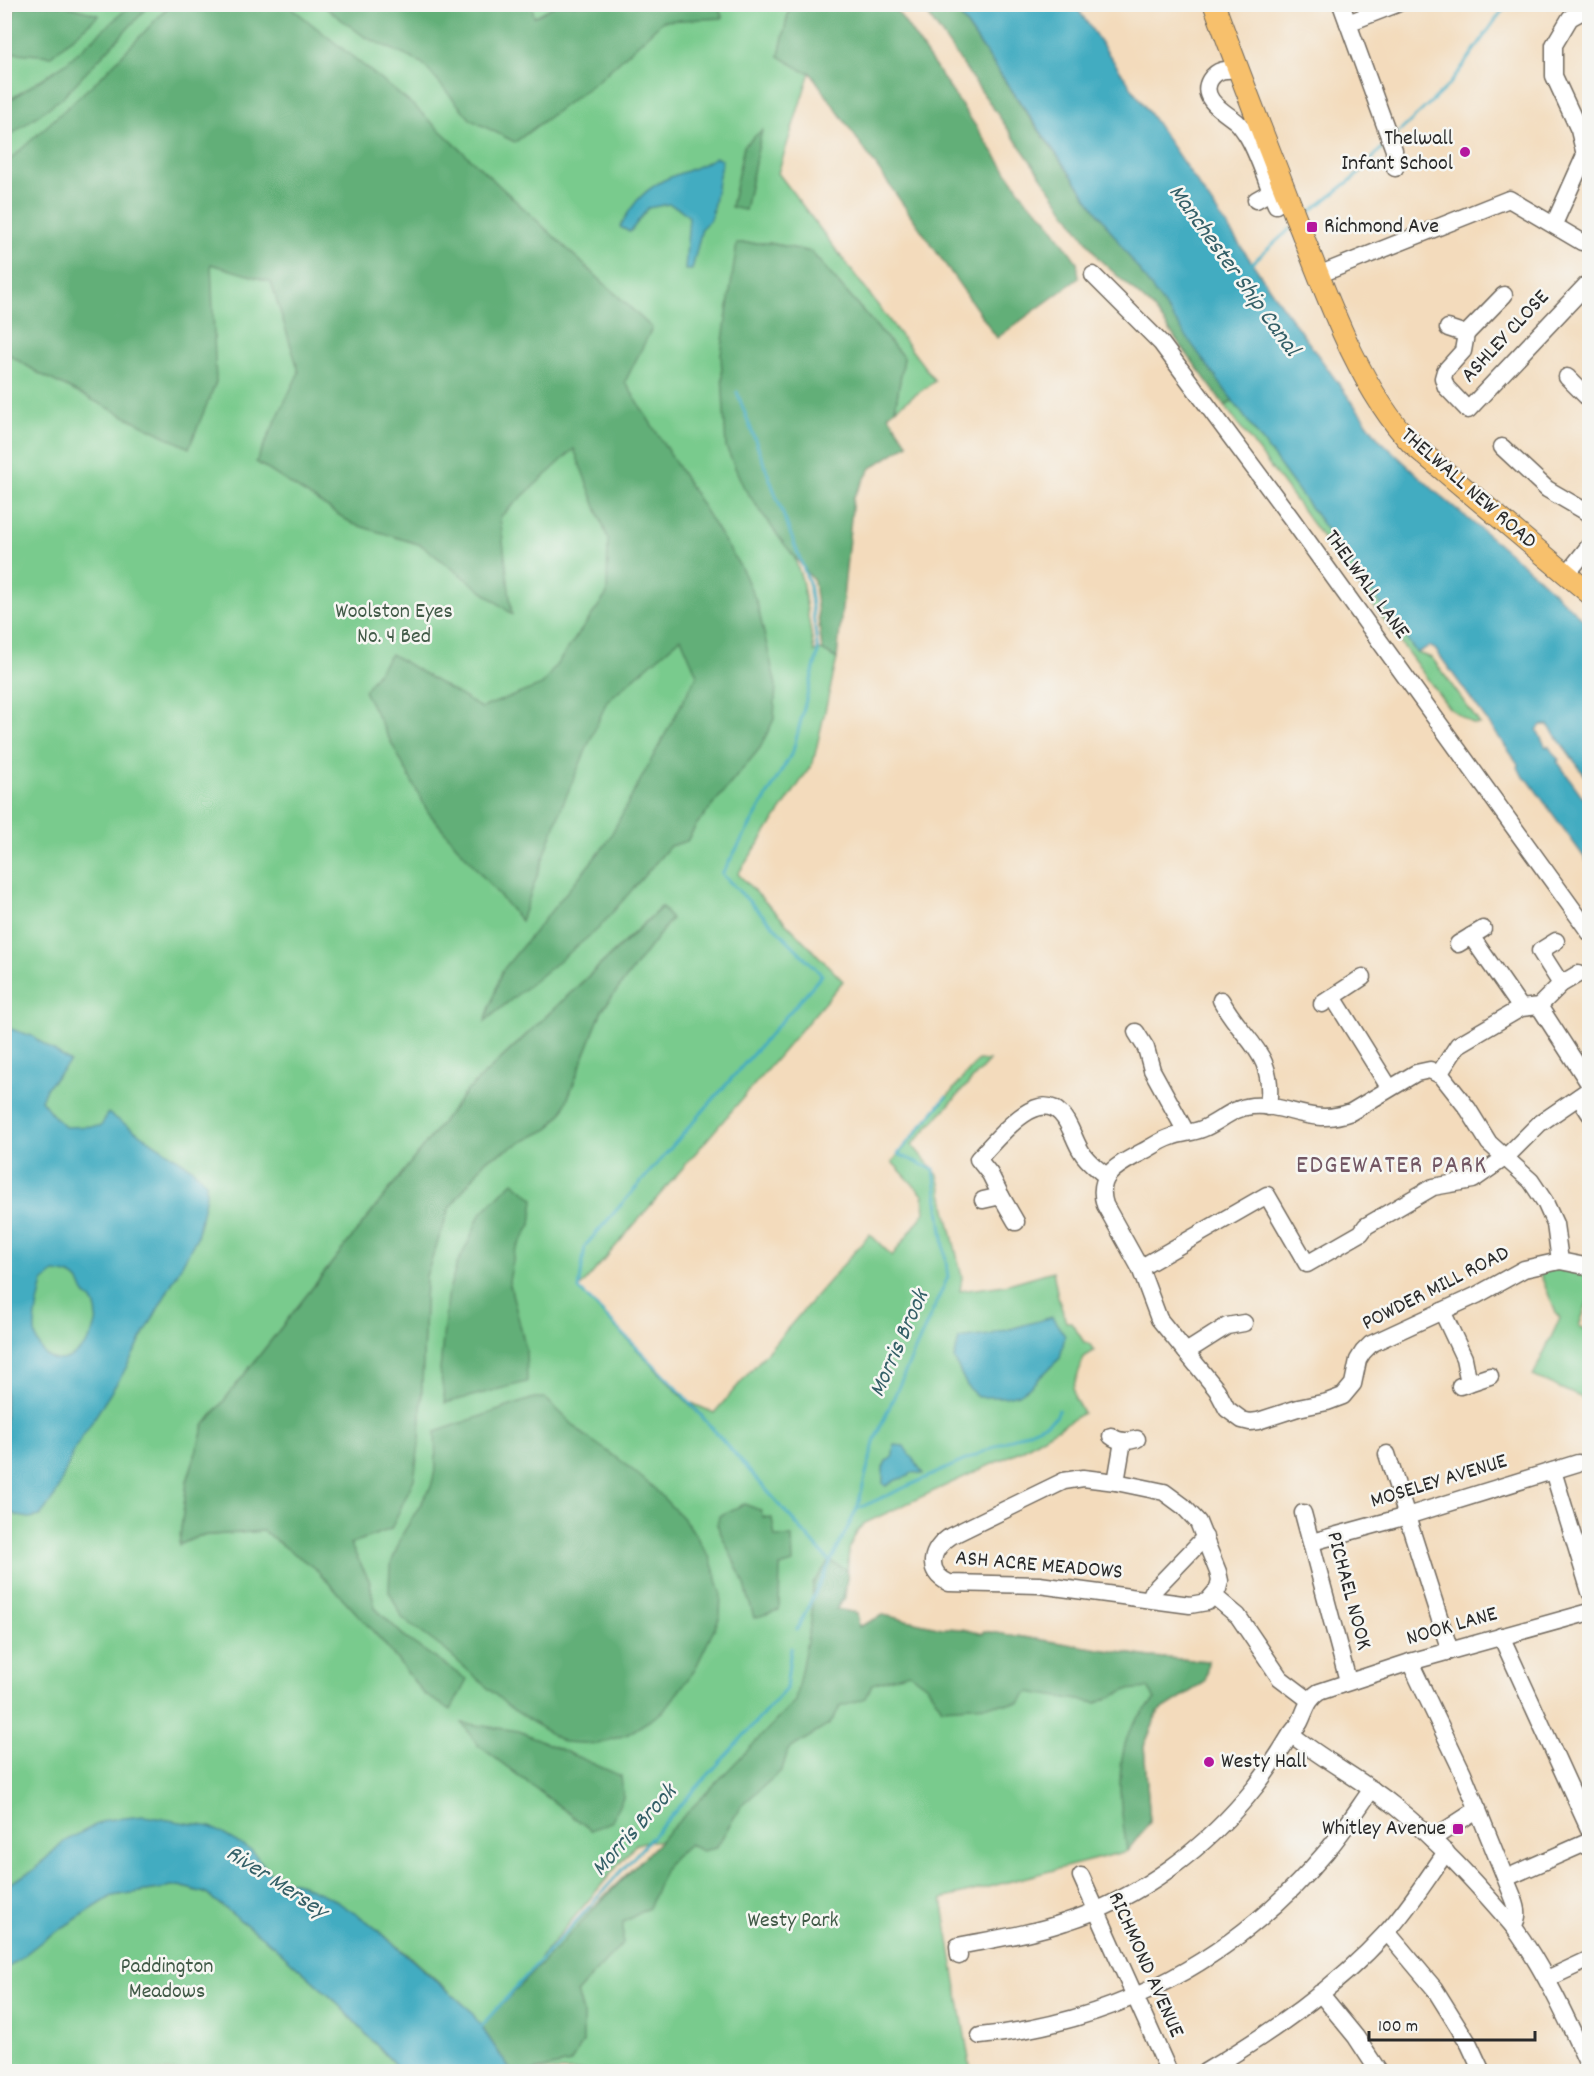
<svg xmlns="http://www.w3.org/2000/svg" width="1594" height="2076" viewBox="0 0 1594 2076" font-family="Dekko,sans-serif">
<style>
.green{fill:#79cb8d;stroke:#527b5c;stroke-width:1.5;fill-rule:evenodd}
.forest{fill:#62af78;stroke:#466d52;stroke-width:1.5}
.water{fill:#42acc1;stroke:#366c76;stroke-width:1.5;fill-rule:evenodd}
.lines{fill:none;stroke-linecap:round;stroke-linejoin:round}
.stream{stroke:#42acc1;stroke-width:3}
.minor-casing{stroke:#71695e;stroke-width:19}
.major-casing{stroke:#71695e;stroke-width:23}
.minor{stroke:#fff;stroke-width:16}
.major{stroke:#f7c06c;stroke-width:21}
.poi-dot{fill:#b5179e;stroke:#f6f6f2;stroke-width:2}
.labels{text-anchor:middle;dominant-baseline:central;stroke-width:5;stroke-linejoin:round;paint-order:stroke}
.poi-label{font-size:22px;fill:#2b2b2b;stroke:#f6f6f2;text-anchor:end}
.street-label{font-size:22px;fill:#2b2b2b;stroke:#f6f6f2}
.park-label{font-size:22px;fill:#425b48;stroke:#f6f6f2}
.water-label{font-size:24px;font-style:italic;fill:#345f67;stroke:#f6f6f2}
.quarter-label{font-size:26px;letter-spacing:1.5px;fill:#725764;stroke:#f6f6f2}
</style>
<rect width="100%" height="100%" fill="#f6f6f2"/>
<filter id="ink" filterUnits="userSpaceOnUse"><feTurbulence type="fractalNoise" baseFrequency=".0167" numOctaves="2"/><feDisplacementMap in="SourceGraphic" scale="12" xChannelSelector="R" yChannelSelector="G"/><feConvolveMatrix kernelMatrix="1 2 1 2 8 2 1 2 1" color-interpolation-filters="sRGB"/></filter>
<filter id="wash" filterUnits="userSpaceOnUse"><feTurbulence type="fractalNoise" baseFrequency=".008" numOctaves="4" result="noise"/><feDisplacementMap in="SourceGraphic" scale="24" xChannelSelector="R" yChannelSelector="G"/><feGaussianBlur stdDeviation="1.35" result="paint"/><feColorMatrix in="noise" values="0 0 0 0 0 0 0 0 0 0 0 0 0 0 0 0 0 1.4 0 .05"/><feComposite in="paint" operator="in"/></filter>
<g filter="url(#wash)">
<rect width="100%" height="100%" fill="#f3dbbc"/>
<g class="green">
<path d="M28,4L790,5L779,56L810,72L778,173L935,381L895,409L904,358L811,252L769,243L785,530L802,580L814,652L822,650L837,659L813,763L738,874L843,981L579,1289L713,1429L692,1403L714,1413L870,1234L892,1256L925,1212L923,1195L892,1162L978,1060L989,1061L912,1145L938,1175L962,1277L960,1291L1005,1285L1053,1271L1058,1297L1066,1322H1071L1084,1342L1089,1343L1094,1351L1084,1357L1073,1388L1074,1397L1083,1413L1022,1450L863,1524L856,1533L849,1549L845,1598L836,1609L857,1613L859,1627L883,1615L942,1628L962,1629L983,1634L984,1631L1150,1657L1208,1661L1205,1682L1159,1711L1144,1746L1150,1822L1127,1851L942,1899L971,2071H511L470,2010L413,1959L368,1922L298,1883L280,1879L269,1872L252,1851L63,1842L34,1870L5,1886L4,40L9,37ZM661,907L671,919L602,1010L562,1113L548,1129L486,1160L449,1209L426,1276L420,1438L391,1529L350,1544L369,1580L375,1608L407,1639L467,1680L425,1695L383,1642L317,1570L263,1531L199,1536L179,1545L187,1482L204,1426L466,1092ZM478,1745L623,1797L618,1805L591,1830ZM662,1840L539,1959L636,1844Z"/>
<polygon points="1233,401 1417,653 1432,658 1480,724 1473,724 1449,708 1225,406"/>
<polygon points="1537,1266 1589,1267 1589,1298 1579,1326 1589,1331 1589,1401 1533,1376 1560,1318 1556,1313"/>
<polygon points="179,1886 205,1893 274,1946 333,1999 401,2071 5,2072 5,1970 46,1938 112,1896"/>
</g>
<g class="forest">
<polygon points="171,4 288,5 414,106 652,328 625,382 743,571 757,603 776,685 774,719 760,748 697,824 687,841 670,846 598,929 485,1021 502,971 606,844 697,675 681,638 607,701 562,806 521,921 428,812 364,691 391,654 481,708 542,685 607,594 608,539 574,449 500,517 512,614 421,545 353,524 256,462 299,372 271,282 211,264 216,382 189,448 40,374 5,352 5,164 102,76"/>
<polygon points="28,5 63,5 99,15 51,56 5,52 4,40 9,37 15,8"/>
<polygon points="131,5 150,5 62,98 5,139 5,103 65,64"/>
<polygon points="717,5 723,18 663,21 600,79 515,142 471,120 422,63 365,37 322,5 532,5 534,17 556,5"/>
<polygon points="790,5 893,5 1026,200 1045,217 1077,262 1079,278 997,338 810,72 803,71 779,56"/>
<polygon points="921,5 953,5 1030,118 1233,401 1225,406 1154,309 1099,259"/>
<polygon points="762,130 745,210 731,207 744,146"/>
<polygon points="737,243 769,243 811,252 904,358 895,409 888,415 908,444 871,468 853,498 837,659 822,650 814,581 781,540 744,488 726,447 721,355"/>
<polygon points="662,907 671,919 602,1010 562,1113 548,1129 486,1160 449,1209 426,1276 420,1438 414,1479 391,1529 350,1544 369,1580 375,1608 407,1639 467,1680 451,1710 425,1695 383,1642 317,1570 263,1531 199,1536 179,1545 187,1482 204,1426 466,1092"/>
<polygon points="513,1182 534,1199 531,1225 515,1251 509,1281 526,1349 527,1382 445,1403 440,1370 447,1297 457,1264 468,1243 480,1214"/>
<polygon points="534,1398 545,1398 584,1435 623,1462 655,1489 689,1525 710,1558 721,1592 720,1617 694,1671 663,1712 628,1734 598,1744 563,1742 509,1707 445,1650 402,1618 389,1591 390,1566 403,1533 431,1487 436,1466 435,1432"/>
<polygon points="744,1504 760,1510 763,1517 772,1518 775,1537 792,1537 793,1563 780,1567 779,1610 754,1618 745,1585 717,1525 719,1516"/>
<path d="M829,1561L847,1570C848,1585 845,1597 836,1609L857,1613L859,1627L883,1615L942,1628L962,1629L983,1634L984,1631L1150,1657L1208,1661L1205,1682L1158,1712L1144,1746L1150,1822L1127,1851C1121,1811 1114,1771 1129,1732C1134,1720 1147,1708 1155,1699L1148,1688L1127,1690L1097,1703L1028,1692L1019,1703L942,1708L928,1687L909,1673L872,1684L866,1698L840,1707L830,1724L788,1750L782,1770L741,1806L716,1848L702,1851L689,1844L667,1864L649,1908L623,1922V1943L577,1992L583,2013V2043L570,2063L533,2071H511L481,2026L795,1701L811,1621L813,1584Z"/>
<polygon points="462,1723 519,1731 621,1776 623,1797 611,1822 591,1830 478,1745"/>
</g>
<g class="water">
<path d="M953,5H1075L1279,302L1379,439L1437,493L1531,571L1589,625V781L1548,725H1541L1537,730L1546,747L1548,746L1559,760L1557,761L1589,806V864L1529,781L1523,777L1518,767L1519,765L1435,649L1429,646L1417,653C1260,439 1103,224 953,5Z"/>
<path d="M715,157L722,160L711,219L702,228L692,270H685L689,217L680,209L669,204L648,208L630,232L620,227C633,202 646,187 673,176C688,170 702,167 715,157Z"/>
<path d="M5,1027L32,1036L70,1062L47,1087L41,1100L51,1113L65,1127L101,1126L108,1113L192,1168L206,1182V1195L197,1237L122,1375L75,1448L55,1496L40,1516L29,1518L18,1516L5,1509ZM54,1272C63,1273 74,1274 79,1282C82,1286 82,1291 85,1294C87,1297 90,1298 92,1301C114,1333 51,1393 36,1337C32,1324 40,1296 43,1282Z"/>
<polygon points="1052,1317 1065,1336 1060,1358 1032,1385 1019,1394 1005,1397 977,1397 967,1386 954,1359 959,1339 989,1335"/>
<path d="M894,1445L904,1446C910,1457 918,1464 923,1474L912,1472L909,1476L896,1480L886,1486L883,1484V1468L886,1461C896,1457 892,1454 894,1445Z"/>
<polygon points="144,1816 211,1827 252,1851 269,1872 280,1879 298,1883 333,1899 368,1922 470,2010 511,2071 401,2071 333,1999 274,1946 205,1893 179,1886 112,1896 46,1938 5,1970 5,1886 34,1870 63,1842 105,1820"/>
</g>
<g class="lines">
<g class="stream">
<polyline points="1396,135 1450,84 1507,4"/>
<polyline points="1306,215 1360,173 1386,143"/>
<polyline points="1252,263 1290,229"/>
<polyline points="737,392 809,583 818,653 793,751 722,874 822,975 585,1246 579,1289 675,1386 829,1561"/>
<polyline points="857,1509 1047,1423 1056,1417 1059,1410"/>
<polyline points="797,1629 857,1509 875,1439 948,1277 934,1170 898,1154 946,1097"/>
<polyline points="481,2026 786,1689 791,1648"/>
</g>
</g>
</g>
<g filter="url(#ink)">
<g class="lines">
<g class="minor-casing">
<g id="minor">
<polyline points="1341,4 1394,150 1395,168"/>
<polyline points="1348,23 1397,4"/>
<path d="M1238,70C1226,69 1217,69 1210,80C1199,99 1225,112 1237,122C1241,126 1245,132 1248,137C1260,158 1267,183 1276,205"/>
<polyline points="1256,200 1270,192"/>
<polyline points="1554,224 1585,155 1579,130 1554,76 1554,45 1570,18 1590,7"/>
<polyline points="1093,275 1161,343 1291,518 1590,933"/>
<polyline points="1318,275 1509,199 1582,242 1590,242"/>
<polyline points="1448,328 1466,334 1504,295"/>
<polyline points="1466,334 1463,351 1445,371 1443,378 1446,387 1468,410 1590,281"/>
<polyline points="1567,377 1590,400"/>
<polyline points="1502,447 1547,489 1590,514"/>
<polyline points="1567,574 1590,545"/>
<polyline points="1471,936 1521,1008"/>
<polyline points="1556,941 1540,951 1561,984"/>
<polyline points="1458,944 1483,929"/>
<polyline points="1333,997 1389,1087"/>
<path d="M1221,1000C1244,1043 1276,1051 1268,1107"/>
<polyline points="1322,1004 1363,977"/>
<polyline points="1539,1006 1590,1085"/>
<polyline points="1136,1032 1146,1048 1152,1070 1186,1132"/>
<polyline points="1439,1074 1458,1045 1521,1008 1539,1006 1561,984 1578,974"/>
<polyline points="1579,1097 1590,1114"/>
<path d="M1001,1196L990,1174L978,1159C994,1143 1036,1086 1061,1114C1070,1123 1074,1140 1081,1151C1087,1162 1097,1168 1107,1177"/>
<polyline points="983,1200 1001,1196 1016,1222"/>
<path d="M1560,1261L1555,1224L1545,1202L1531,1181L1489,1143L1468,1109L1442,1076L1430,1070L1416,1073L1351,1112C1311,1127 1288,1103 1252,1106C1231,1108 1220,1122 1202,1129C1192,1133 1181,1133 1171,1137C1161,1140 1152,1147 1142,1152C1119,1165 1095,1174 1105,1205L1140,1268L1159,1319L1217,1390L1227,1409L1242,1420L1250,1422L1258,1421L1298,1408L1327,1402L1343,1396L1353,1384L1358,1360L1363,1352L1371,1344L1477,1295L1524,1269L1560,1261L1590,1267"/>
<polyline points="1140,1268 1267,1195 1307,1264 1361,1233 1366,1226 1433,1187 1473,1180 1506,1157 1539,1124 1590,1089"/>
<polyline points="1442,1311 1464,1358 1469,1383"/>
<polyline points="1186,1352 1227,1326 1244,1323"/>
<polyline points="1460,1386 1490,1376"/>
<path d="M1111,1436C1118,1442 1127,1442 1137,1439"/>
<polyline points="1387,1454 1450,1651"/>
<polyline points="1553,1471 1590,1592"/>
<path d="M1083,1478L1116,1482L1164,1492L1183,1506L1198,1522L1218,1572L1220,1581L1218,1589L1207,1602L1190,1605L1039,1585L949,1583C924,1571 931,1549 951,1536L1064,1481Z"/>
<polyline points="1116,1482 1123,1441"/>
<polyline points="1303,1513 1348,1681"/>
<polyline points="1312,1542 1407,1516 1578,1463"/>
<polyline points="1214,1596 1238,1616 1280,1678 1309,1700"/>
<polyline points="1150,1598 1153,1591 1205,1537"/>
<polyline points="1501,1636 1590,1831"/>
<path d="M1410,1662L1463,1773L1511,1892C1516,1904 1521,1915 1513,1926C1545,1970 1567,2019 1590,2069"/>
<path d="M1291,1734C1323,1760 1361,1779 1393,1805C1438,1841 1476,1883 1513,1926"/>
<polyline points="1432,1839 1478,1809"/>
<polyline points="1081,1876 1169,2072"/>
<polyline points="1506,1878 1590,1841"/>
<polyline points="1387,1932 1434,1988 1469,2044 1482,2072"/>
<path d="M959,1956L958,1946C994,1939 1030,1934 1065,1922C1139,1899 1208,1847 1256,1786C1268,1770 1279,1754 1289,1737C1292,1732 1297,1727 1300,1722C1306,1710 1307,1700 1319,1692L1410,1662L1590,1612"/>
<polyline points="1547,1979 1590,1959"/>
<polyline points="1320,1993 1356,2037 1379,2072"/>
<path d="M980,2036C1119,2022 1236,1958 1326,1852C1343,1832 1357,1810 1372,1789"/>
<path d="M1205,2072C1270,2033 1335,1989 1386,1933C1409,1908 1427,1879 1446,1852"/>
</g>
</g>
<g class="major-casing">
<path id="major" d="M1214,4C1240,76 1268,147 1296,218C1325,291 1358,387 1412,444L1590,594"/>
</g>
<use href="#minor" class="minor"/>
<use href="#major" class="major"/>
</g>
</g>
<g class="poi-dot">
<circle cx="1465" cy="152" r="6"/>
<rect x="1306" y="221" width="12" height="12" rx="3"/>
<circle cx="1209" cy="1762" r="6"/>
<rect x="1452" y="1823" width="12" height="12" rx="3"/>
</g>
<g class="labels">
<g class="poi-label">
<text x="1453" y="139">Thelwall<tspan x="1453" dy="25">Infant School</tspan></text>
<text x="1324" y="227" text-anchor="start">Richmond Ave</text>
<text x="1221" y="1762" text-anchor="start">Westy Hall</text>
<text x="1446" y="1829">Whitley Avenue</text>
</g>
<g class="street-label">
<text transform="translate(1506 337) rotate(-47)">ASHLEY CLOSE</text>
<text transform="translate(1468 489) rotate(41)">THELWALL NEW ROAD</text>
<text transform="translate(1366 585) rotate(54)">THELWALL LANE</text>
<text transform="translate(1436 1289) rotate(-27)">POWDER MILL ROAD</text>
<text transform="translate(1439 1482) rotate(-17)">MOSELEY AVENUE</text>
<text transform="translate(1039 1566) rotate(5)">ASH ACRE MEADOWS</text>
<text transform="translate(1348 1591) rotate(75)">PICHAEL NOOK</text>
<text transform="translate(1452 1627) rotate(-16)">NOOK LANE</text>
<text transform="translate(1145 1965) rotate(66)">RICHMOND AVENUE</text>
</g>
<g class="park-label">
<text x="394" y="612">Woolston Eyes<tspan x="394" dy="25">No. 4 Bed</tspan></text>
<text x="793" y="1921">Westy Park</text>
<text x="167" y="1967">Paddington<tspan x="167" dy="25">Meadows</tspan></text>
</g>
<g class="water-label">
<text transform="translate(1233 271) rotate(54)">Manchester Ship Canal</text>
<text transform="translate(900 1344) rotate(-66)">Morris Brook</text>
<text transform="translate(635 1831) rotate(-48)">Morris Brook</text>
<text transform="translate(276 1883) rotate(33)">River Mersey</text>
</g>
<g class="quarter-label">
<text x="1392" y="1166">EDGEWATER PARK</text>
</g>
</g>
<rect width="1594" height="2076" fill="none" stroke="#f6f6f2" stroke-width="24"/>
<path d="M1369 2031v9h166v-9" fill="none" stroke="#2b2b2b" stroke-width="3"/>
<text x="1378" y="2031" font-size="18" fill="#2b2b2b" stroke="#f6f6f2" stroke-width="4.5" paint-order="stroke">100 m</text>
</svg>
